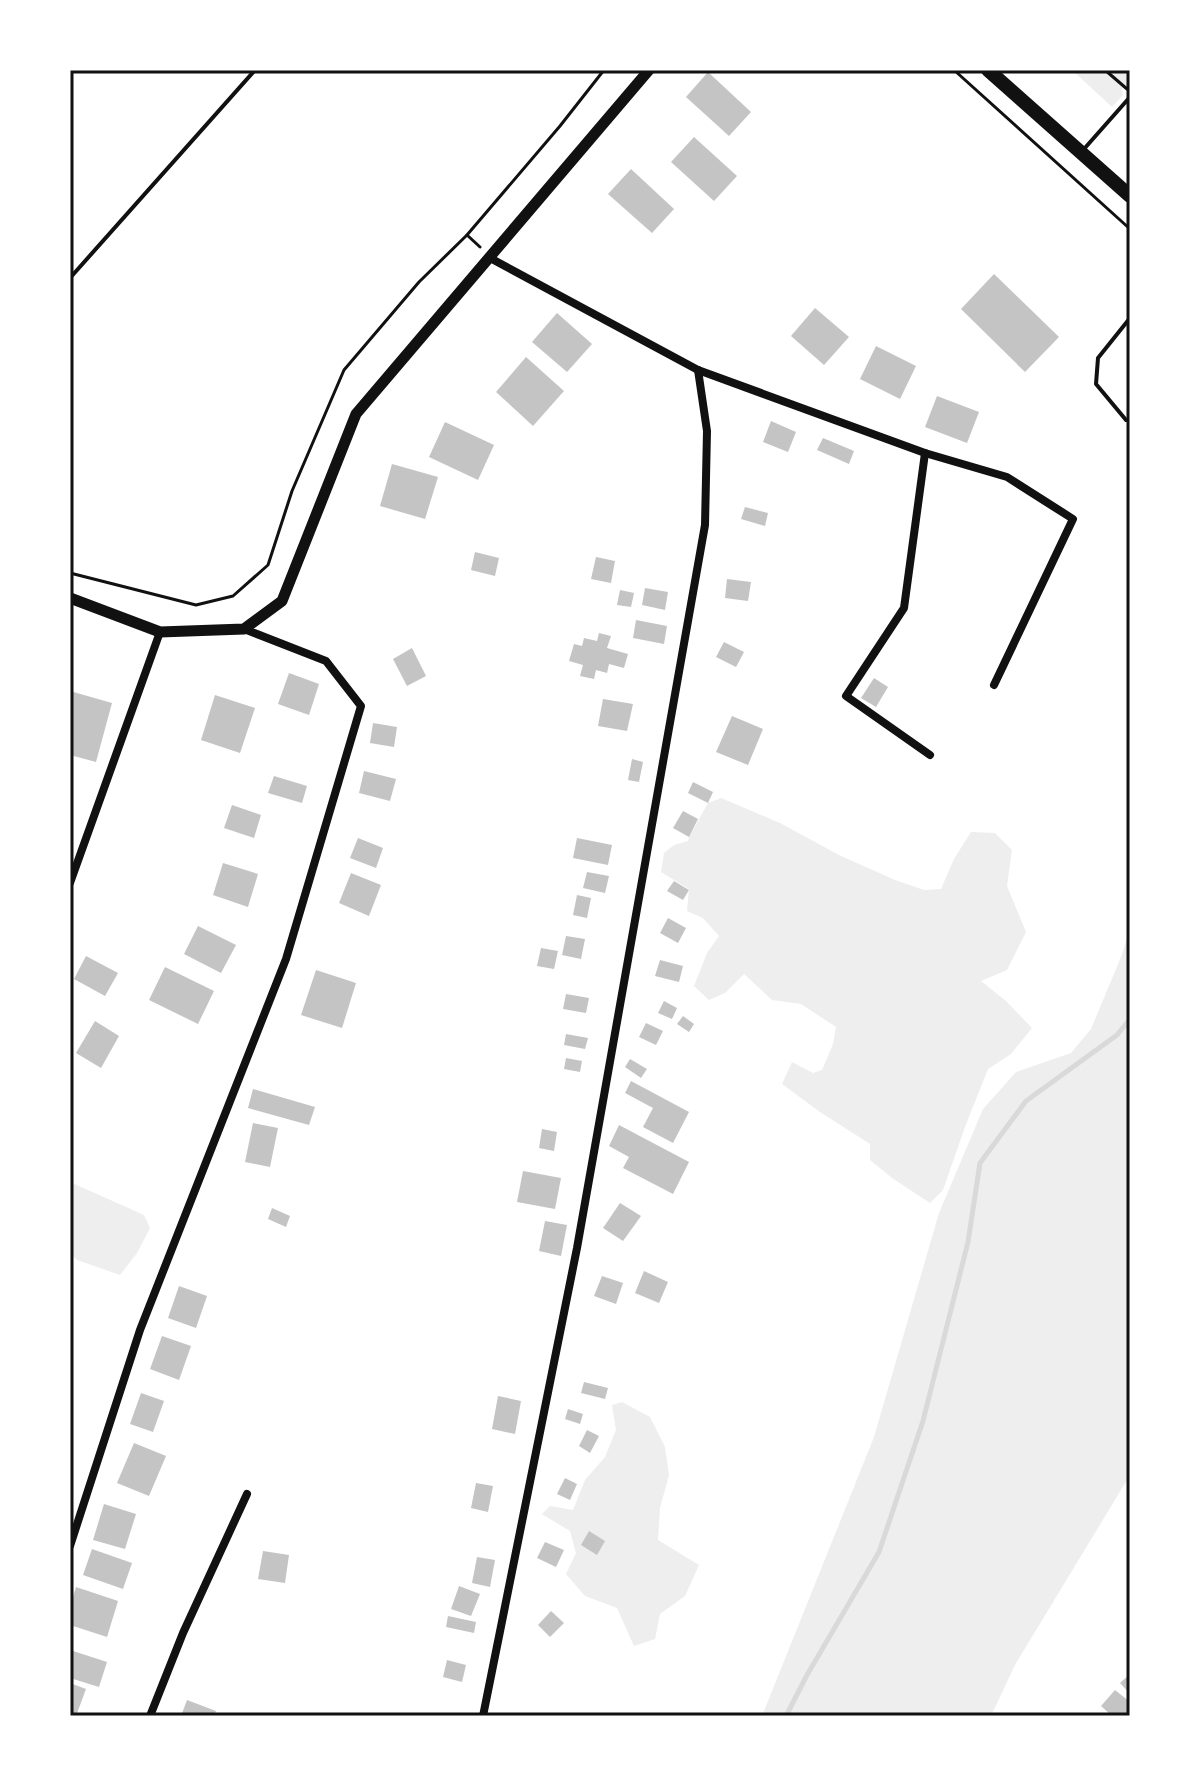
<svg xmlns="http://www.w3.org/2000/svg" width="1200" height="1786" viewBox="0 0 1200 1786" font-family="'Open Sans',sans-serif">
<style>
.green{fill:#eee}
.lines{fill:none;stroke-linecap:round;stroke-linejoin:round}
.stream{stroke:#d9d9d9;stroke-width:5}
.building{fill:#c4c4c4}
.path{stroke:#111;stroke-width:3}
.service{stroke:#111;stroke-width:4}
.minor{stroke:#111;stroke-width:8}
.tertiary{stroke:#111;stroke-width:11}
.primary{stroke:#111;stroke-width:14}
.neatline{fill:none;stroke:#111;stroke-width:3}
</style>
<rect width="100%" height="100%" fill="#fff"/>
<g class="green">
<polygon points="1072,70 1130,70 1130,94 1122,87 1123,95 1112,107"/>
<polygon points="721,798 780,823 839,855 895,880 924,890 941,889 954,859 971,832 995,833 1012,850 1007,886 1026,932 1007,970 981,981 1006,1001 1032,1028 1011,1054 988,1069 965,1127 943,1190 930,1203 892,1178 870,1160 870,1144 820,1112 782,1084 792,1062 813,1073 822,1070 833,1044 836,1027 801,1004 772,1000 744,974 725,993 709,1000 694,986 707,953 719,936 703,918 687,911 689,889 661,872 664,853 674,845 688,841 689,837 708,803"/>
<polygon points="1130,929 1130,1475 1015,1665 991,1716 762,1716 874,1437 939,1213 983,1109 1016,1072 1071,1053 1091,1029 1121,957"/>
<polygon points="70,1182 144,1215 150,1228 137,1253 120,1275 77,1260 70,1253"/>
<polygon points="622,1402 650,1417 665,1447 669,1475 660,1508 658,1540 699,1565 685,1596 660,1614 655,1639 634,1646 617,1608 585,1596 566,1574 576,1553 570,1531 542,1514 550,1506 573,1510 585,1480 605,1457 616,1430 612,1405"/>
</g>
<g class="lines">
<polyline class="stream" points="786,1716 807,1675 879,1552 923,1421 968,1242 980,1163 1026,1101 1117,1035 1130,1019"/>
</g>
<g class="building">
<polygon points="708,72 751,112 729,136 686,97"/>
<polygon points="694,137 737,176 714,201 671,162"/>
<polygon points="631,169 674,209 652,233 608,194"/>
<polygon points="994,274 1059,337 1025,372 961,309"/>
<polygon points="815,308 849,337 824,365 791,336"/>
<polygon points="557,313 592,344 567,372 532,342"/>
<polygon points="876,346 916,366 900,399 860,379"/>
<polygon points="526,357 564,391 533,426 496,392"/>
<polygon points="937,396 979,412 967,443 925,427"/>
<polygon points="771,421 796,432 788,452 763,442"/>
<polygon points="445,422 494,445 478,480 429,457"/>
<polygon points="823,438 854,451 849,464 817,450"/>
<polygon points="392,464 438,477 425,519 380,506"/>
<polygon points="745,507 768,513 765,526 741,519"/>
<polygon points="475,552 499,558 495,576 471,570"/>
<polygon points="596,557 615,561 611,583 591,579"/>
<polygon points="727,579 751,582 748,601 725,598"/>
<polygon points="645,588 668,592 665,610 642,605"/>
<polygon points="620,590 634,593 631,607 617,605"/>
<polygon points="636,620 667,626 664,644 633,638"/>
<polygon points="599,633 611,636 607,648 628,654 624,668 609,664 607,673 596,670 594,679 580,676 583,665 569,661 574,644 582,646 584,638 597,641"/>
<polygon points="724,642 744,652 736,667 716,657"/>
<polygon points="412,648 426,676 407,686 393,659"/>
<polygon points="289,673 319,684 309,715 278,704"/>
<polygon points="874,678 888,687 876,707 861,698"/>
<polygon points="70,691 112,703 96,762 70,755 70,735 73,724 70,723"/>
<polygon points="215,695 255,708 240,753 201,740"/>
<polygon points="603,699 633,704 627,731 598,726"/>
<polygon points="732,716 763,729 748,765 716,752"/>
<polygon points="373,723 397,727 394,747 370,743"/>
<polygon points="632,759 643,762 639,782 628,780"/>
<polygon points="364,771 396,779 390,801 359,793"/>
<polygon points="274,776 307,786 302,803 268,793"/>
<polygon points="693,782 713,792 708,803 688,793"/>
<polygon points="232,805 261,815 254,838 224,828"/>
<polygon points="683,811 698,819 689,837 673,828"/>
<polygon points="358,838 383,848 376,868 350,858"/>
<polygon points="577,838 612,845 608,865 573,858"/>
<polygon points="223,863 258,874 248,907 213,895"/>
<polygon points="587,872 609,876 605,893 583,888"/>
<polygon points="351,873 381,885 369,916 339,903"/>
<polygon points="674,881 689,890 683,900 667,891"/>
<polygon points="577,895 591,898 587,918 573,915"/>
<polygon points="668,918 686,928 678,943 660,933"/>
<polygon points="198,926 236,945 221,973 184,954"/>
<polygon points="566,936 585,939 581,959 562,955"/>
<polygon points="541,948 558,951 554,969 537,966"/>
<polygon points="86,956 118,973 105,996 74,979"/>
<polygon points="660,960 683,966 679,982 655,976"/>
<polygon points="165,967 214,991 198,1024 149,1000"/>
<polygon points="316,970 356,983 342,1028 301,1015"/>
<polygon points="566,994 589,998 586,1013 563,1009"/>
<polygon points="664,1001 677,1008 672,1019 658,1013"/>
<polygon points="683,1016 694,1024 689,1032 677,1024"/>
<polygon points="95,1021 119,1036 101,1068 76,1053"/>
<polygon points="646,1023 663,1031 656,1045 639,1037"/>
<polygon points="566,1034 588,1038 585,1049 564,1045"/>
<polygon points="566,1058 582,1061 580,1072 564,1069"/>
<polygon points="630,1059 647,1069 641,1078 625,1067"/>
<polygon points="631,1081 689,1112 673,1143 643,1127 653,1108 625,1093"/>
<polygon points="253,1089 315,1107 309,1125 248,1108"/>
<polygon points="253,1123 278,1128 270,1167 245,1162"/>
<polygon points="619,1125 689,1162 673,1194 623,1168 629,1157 609,1146"/>
<polygon points="542,1129 557,1132 554,1151 539,1148"/>
<polygon points="523,1171 561,1178 555,1209 517,1202"/>
<polygon points="620,1203 641,1216 623,1241 603,1228"/>
<polygon points="272,1208 290,1216 286,1227 268,1219"/>
<polygon points="545,1221 567,1225 561,1256 539,1251"/>
<polygon points="644,1271 668,1282 659,1303 635,1293"/>
<polygon points="602,1276 623,1283 616,1304 594,1296"/>
<polygon points="179,1286 207,1296 196,1328 168,1318"/>
<polygon points="162,1336 191,1346 179,1380 150,1369"/>
<polygon points="584,1382 608,1388 605,1399 581,1393"/>
<polygon points="141,1393 164,1401 153,1432 130,1424"/>
<polygon points="498,1396 521,1401 515,1434 492,1429"/>
<polygon points="568,1409 583,1414 580,1424 565,1419"/>
<polygon points="587,1430 599,1436 590,1453 579,1446"/>
<polygon points="134,1443 166,1456 149,1496 117,1483"/>
<polygon points="565,1478 577,1484 570,1500 557,1494"/>
<polygon points="476,1483 493,1486 488,1512 471,1508"/>
<polygon points="104,1504 136,1514 125,1549 93,1540"/>
<polygon points="589,1531 605,1541 597,1555 581,1545"/>
<polygon points="545,1542 564,1550 556,1567 537,1558"/>
<polygon points="92,1549 132,1563 123,1589 83,1575"/>
<polygon points="263,1551 289,1555 285,1583 258,1579"/>
<polygon points="477,1557 495,1560 490,1587 472,1583"/>
<polygon points="459,1586 480,1594 471,1616 451,1609"/>
<polygon points="76,1587 118,1601 107,1637 70,1625 70,1607"/>
<polygon points="551,1611 564,1623 550,1637 538,1625"/>
<polygon points="448,1616 476,1622 474,1633 446,1627"/>
<polygon points="70,1650 107,1662 99,1687 70,1678"/>
<polygon points="447,1660 466,1665 462,1682 443,1677"/>
<polygon points="1130,1674 1130,1694 1120,1683"/>
<polygon points="70,1683 86,1689 76,1716 70,1716"/>
<polygon points="1115,1690 1130,1702 1130,1712 1127,1716 1112,1716 1101,1706"/>
<polygon points="187,1700 216,1711 214,1716 181,1716"/>
</g>
<g class="lines">
<g class="path">
<polyline points="954,70 1130,229"/>
<polyline points="1105,70 1127,89"/>
<polyline points="480,247 467,235 560,126 604,70"/>
<polyline points="70,573 196,605 233,596 268,565 292,491 344,370 419,282 467,235"/>
</g>
<g class="service">
<polyline points="1084,149 1130,97"/>
<polyline points="70,278 255,70"/>
<polyline points="1126,420 1096,384 1098,358 1130,318"/>
</g>
<g class="minor">
<polyline points="490,258 698,370 925,453 1007,477 1073,519 994,685"/>
<polyline points="925,453 904,608 846,696 930,755"/>
<polyline points="70,883 160,632"/>
<polyline points="70,1546 140,1330 286,959 361,706 326,661 244,629"/>
<polyline points="150,1716 183,1633 247,1494"/>
<polyline points="483,1716 577,1248 705,525 707,431 698,370"/>
</g>
<polyline class="tertiary" points="70,598 160,632 244,629 282,601 356,414 649,70"/>
<polyline class="primary" points="988,70 1130,196"/>
</g>
<rect width="1200" height="1786" fill="none" stroke="#ffffff" stroke-width="144"/>
<rect x="72" y="72" width="1056" height="1642" class="neatline"/>
</svg>
